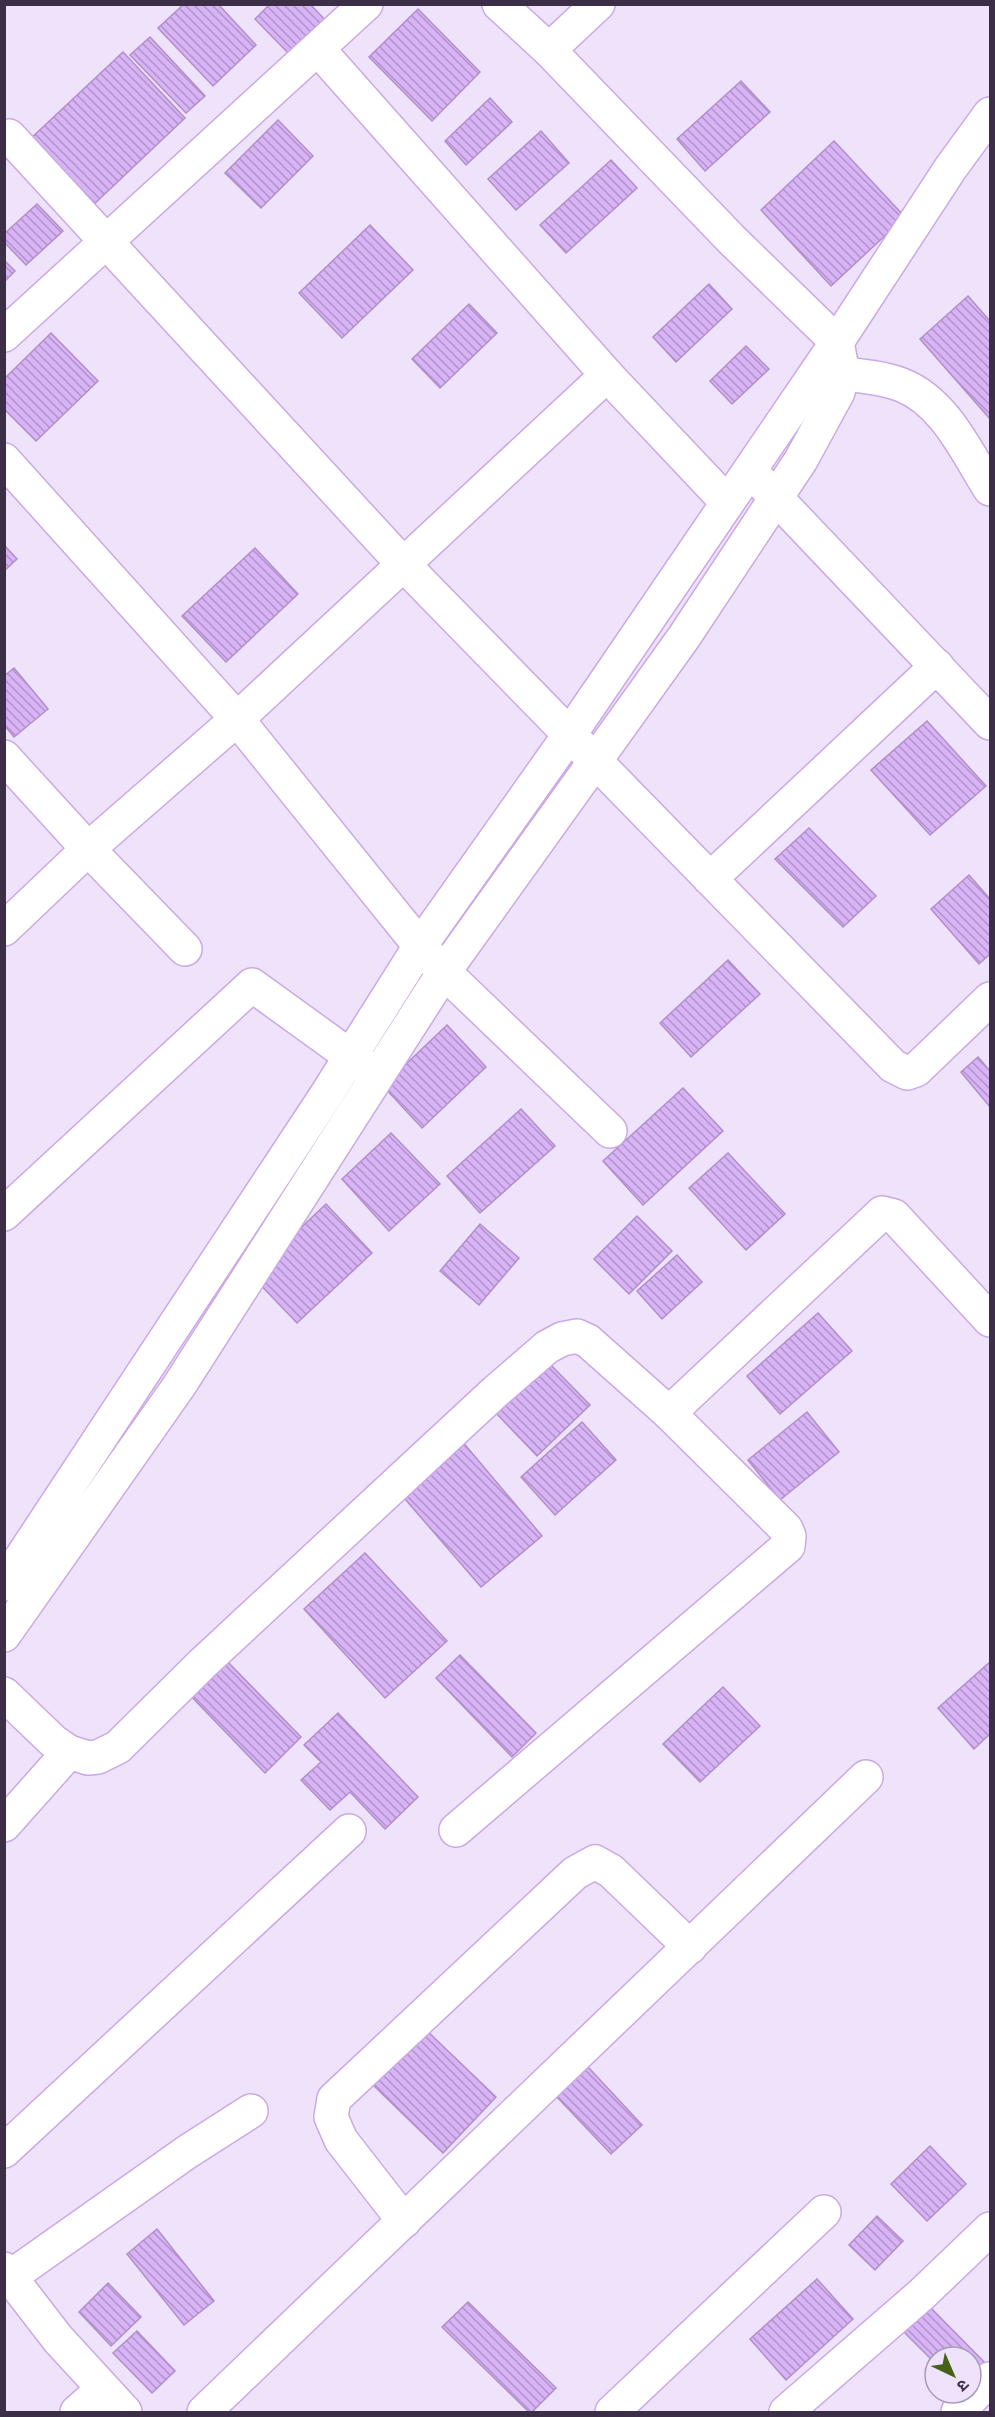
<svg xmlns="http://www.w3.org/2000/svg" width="995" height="2417" viewBox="0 0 995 2417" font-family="'DM Sans','Noto Sans Devanagari',sans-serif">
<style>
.building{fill:url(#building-back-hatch);stroke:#b08fca;stroke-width:1.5}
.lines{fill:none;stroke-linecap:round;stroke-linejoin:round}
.minor-casing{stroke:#caa9e5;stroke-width:36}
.minor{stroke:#fff;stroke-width:33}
</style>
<defs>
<pattern id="building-back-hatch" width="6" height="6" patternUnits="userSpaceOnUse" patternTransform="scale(1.5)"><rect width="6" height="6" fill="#d8b4f6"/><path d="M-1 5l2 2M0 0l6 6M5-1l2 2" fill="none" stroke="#b093c9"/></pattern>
</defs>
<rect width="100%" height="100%" fill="#efe2fb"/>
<g class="building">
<polygon points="184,4 218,4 256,45 213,86 158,28"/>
<polygon points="270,4 310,4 327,22 291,56 255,19"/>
<polygon points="418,9 480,72 432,121 369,57"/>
<polygon points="150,37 205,96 186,113 130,55"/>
<polygon points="123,52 185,118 90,208 27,142"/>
<polygon points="741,81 770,112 705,171 677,139"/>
<polygon points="490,98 512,122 466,165 445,141"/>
<polygon points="278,120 313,156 261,208 225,173"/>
<polygon points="541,131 569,163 516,210 488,179"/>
<polygon points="834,141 905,217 831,286 761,210"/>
<polygon points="611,160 637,188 566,253 540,225"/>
<polygon points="37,204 63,231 26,265 4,242 4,234"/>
<polygon points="370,225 413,270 342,338 299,293"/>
<polygon points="4,260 15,271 4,282"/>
<polygon points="709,284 732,309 676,362 653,337"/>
<polygon points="968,296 990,321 990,419 920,339"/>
<polygon points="469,304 497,333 440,388 412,359"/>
<polygon points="51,333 98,381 36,441 4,409 4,379"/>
<polygon points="746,346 769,369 732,404 710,381"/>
<polygon points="4,545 17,559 4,571"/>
<polygon points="255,548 298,594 226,662 182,616"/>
<polygon points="14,668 48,709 14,737 4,725 4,676"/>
<polygon points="927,721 986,786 930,835 871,770"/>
<polygon points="809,828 876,896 843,927 775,859"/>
<polygon points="969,875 990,899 990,954 979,964 931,909"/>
<polygon points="728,960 760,994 691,1057 660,1023"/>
<polygon points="447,1025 486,1067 422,1128 383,1086"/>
<polygon points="978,1057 990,1071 990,1107 961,1072"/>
<polygon points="683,1088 723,1131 643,1205 603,1161"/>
<polygon points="521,1109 555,1146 480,1213 447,1176"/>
<polygon points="391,1133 440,1184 389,1231 342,1179"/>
<polygon points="728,1153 785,1214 746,1250 689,1188"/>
<polygon points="326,1204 372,1253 297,1323 251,1275"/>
<polygon points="637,1216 672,1251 629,1294 594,1259"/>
<polygon points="480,1224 519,1258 479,1305 440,1271"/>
<polygon points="677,1255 702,1282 662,1319 637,1291"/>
<polygon points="818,1313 852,1351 780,1414 747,1376"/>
<polygon points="548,1362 590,1405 537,1456 496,1413"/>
<polygon points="807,1412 839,1452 780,1500 748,1460"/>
<polygon points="582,1422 616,1460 555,1515 521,1477"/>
<polygon points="461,1440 542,1536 481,1587 399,1492"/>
<polygon points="365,1553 447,1641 385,1698 304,1609"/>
<polygon points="221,1655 301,1737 265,1773 185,1690"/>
<polygon points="460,1655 536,1733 512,1757 436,1678"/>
<polygon points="990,1662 990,1734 974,1749 938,1708"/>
<polygon points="723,1687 760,1726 700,1782 663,1744"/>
<polygon points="338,1713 418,1797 385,1829 350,1792 330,1810 301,1780 321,1762 304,1745"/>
<polygon points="425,2029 496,2097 443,2153 372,2084"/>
<polygon points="588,2067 642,2125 611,2154 556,2096"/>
<polygon points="930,2146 966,2184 927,2221 891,2184"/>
<polygon points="877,2216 903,2241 875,2270 849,2245"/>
<polygon points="157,2229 214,2301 184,2325 127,2254"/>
<polygon points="817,2279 853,2319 786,2380 750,2339"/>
<polygon points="108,2283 141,2317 111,2346 79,2312"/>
<polygon points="468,2302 556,2388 532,2412 529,2412 442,2327"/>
<polygon points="926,2303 990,2368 971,2386 971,2357 935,2357 935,2363 900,2328"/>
<polygon points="137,2331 175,2371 152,2393 113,2353"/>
</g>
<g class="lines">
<g class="minor-casing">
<g id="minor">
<polyline points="318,49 607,375 727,502"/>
<polyline points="549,50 598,4"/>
<polyline points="9,136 404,565 893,1066 907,1073 916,1070 990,999"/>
<polyline points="4,335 366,4"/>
<path d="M843,374C863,376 883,378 902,385C945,402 967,453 990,489"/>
<polyline points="4,460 237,719 420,946 444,972 610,1131"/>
<polyline points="762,483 990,723"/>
<polyline points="4,757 88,849 185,949"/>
<polyline points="710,879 937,666"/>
<polyline points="4,929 88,849 237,719 607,375"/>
<polyline points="4,1214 252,985 368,1069"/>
<polyline points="669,1413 882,1213 894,1216 990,1320"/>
<polyline points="4,1584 325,1097 420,946 570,734 837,342 950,169 990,114"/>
<polyline points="4,1635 179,1386 444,972 684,637 801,460 838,392 843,374 837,342 732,240 549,50 499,4"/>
<polyline points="4,1694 53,1741 69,1752 88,1758 98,1757 118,1747 202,1664 495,1392 547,1347 562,1339 577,1336 588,1341 669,1413 786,1529 789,1536 788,1546 456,1830"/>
<polyline points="4,1825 69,1752"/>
<polyline points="4,2151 349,1831"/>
<polyline points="404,2221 341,2140 331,2117 334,2099 575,1873 595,1862 611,1871 690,1947"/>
<polyline points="4,2269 58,2339 125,2412"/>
<polyline points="10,2277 187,2152 251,2111"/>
<polyline points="77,2412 103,2389"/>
<polyline points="204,2412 866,1777"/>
<polyline points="612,2412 824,2212"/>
<polyline points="786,2412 922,2294 990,2229"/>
<polyline points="958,2412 990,2379"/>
</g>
</g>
<use href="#minor" class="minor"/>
</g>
<rect width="995" height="2417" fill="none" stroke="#3c2e47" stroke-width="12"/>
<g transform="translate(953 2375) rotate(136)"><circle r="28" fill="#efe2fb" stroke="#a79ab3" stroke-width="1.5"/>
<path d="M0-4.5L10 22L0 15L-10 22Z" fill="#446317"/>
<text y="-9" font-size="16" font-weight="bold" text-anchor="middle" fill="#3c2e47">उ</text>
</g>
</svg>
